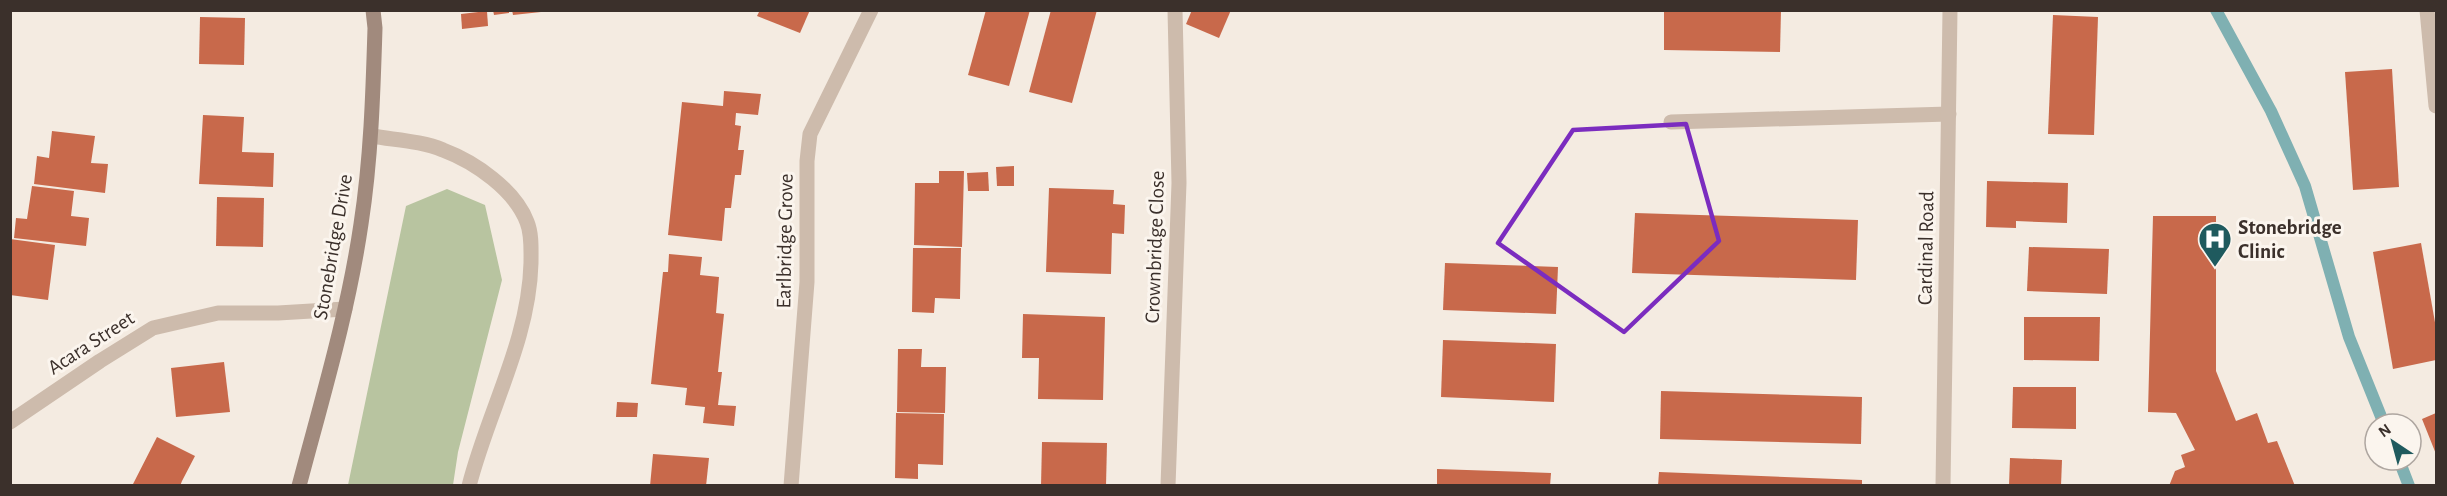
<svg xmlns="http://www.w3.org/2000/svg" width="2447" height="496" viewBox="0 0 2447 496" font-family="'Alegreya Sans',sans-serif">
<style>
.green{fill:#b8c4a0}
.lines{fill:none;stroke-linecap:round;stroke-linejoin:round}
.stream{stroke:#7fb0b2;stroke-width:12}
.building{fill:#c8694b}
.lane{stroke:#cdbbac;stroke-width:15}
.street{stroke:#cdbbac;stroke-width:15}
.secondary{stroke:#a18a7d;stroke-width:15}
.marked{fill:none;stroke:#7b2cbf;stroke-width:4.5;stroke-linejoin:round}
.labels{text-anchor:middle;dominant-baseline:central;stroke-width:6;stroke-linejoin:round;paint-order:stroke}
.poi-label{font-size:21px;font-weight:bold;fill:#3b302b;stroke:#fbf5ee;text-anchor:start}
.street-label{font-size:21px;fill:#3b302b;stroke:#fbf5ee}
</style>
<rect width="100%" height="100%" fill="#f4ebe1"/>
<polygon class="green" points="447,189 485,205 502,280 458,452 453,485 348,485 406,206"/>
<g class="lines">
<g class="stream">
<polyline points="2216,10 2271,111 2305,186 2349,337 2384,424"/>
<polyline points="2399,460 2409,486"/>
</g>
</g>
<g class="building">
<polygon points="493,10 509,10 509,13 494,15"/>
<polygon points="512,10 541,10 541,12 513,15"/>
<polygon points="760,10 810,10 800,33 757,16"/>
<polygon points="986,10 1030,10 1009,86 968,75"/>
<polygon points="1051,10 1097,10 1072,103 1029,92"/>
<polygon points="1192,10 1231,10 1219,38 1186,24"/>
<polygon points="1664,10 1781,10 1780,52 1664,50"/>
<polygon points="487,11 488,26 462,29 461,14"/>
<polygon points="2053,15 2098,17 2094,135 2048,134"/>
<polygon points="200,17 245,18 244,65 199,64"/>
<polygon points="2392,69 2399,187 2353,190 2345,72"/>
<polygon points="724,91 761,94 758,115 736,113 735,125 741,126 738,150 744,150 741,175 735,175 731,208 725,208 722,241 668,235 682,102 723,106"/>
<polygon points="203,115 244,117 242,152 274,153 273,187 199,184"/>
<polygon points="52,131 95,136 91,163 108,164 105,193 34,184 37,156 49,158"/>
<polygon points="1014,166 1014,186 997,186 996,167"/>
<polygon points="939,171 964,171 962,247 914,245 915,183 939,183"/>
<polygon points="988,172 989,191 968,191 967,173"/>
<polygon points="1987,181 2068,183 2067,223 2016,221 2016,228 1986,227"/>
<polygon points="32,186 74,191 71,216 89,218 86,246 14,238 16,218 27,219"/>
<polygon points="1049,188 1114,190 1113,204 1125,205 1124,234 1112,233 1111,274 1046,272"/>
<polygon points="217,197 264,198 263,247 216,246"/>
<polygon points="1635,213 1858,220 1856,280 1632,273"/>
<polygon points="2153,216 2216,216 2216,371 2236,421 2257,413 2268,443 2277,441 2295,486 2169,486 2175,471 2185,467 2181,455 2195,450 2176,413 2148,412"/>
<polygon points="10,239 55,245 48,300 10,295"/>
<polygon points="2421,243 2436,328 2436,360 2393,369 2373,252"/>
<polygon points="2029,247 2109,249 2107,294 2027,291"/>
<polygon points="913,248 961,248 960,299 935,298 934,313 912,312"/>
<polygon points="669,254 702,257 700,275 719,277 716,313 724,314 718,372 722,372 718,405 736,406 734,426 703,423 705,407 685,405 687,388 651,384 663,272 668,272"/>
<polygon points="1445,263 1558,267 1556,314 1443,310"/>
<polygon points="1023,314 1105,317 1103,400 1038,399 1039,358 1022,358"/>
<polygon points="2024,317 2100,317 2099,361 2024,360"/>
<polygon points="1443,340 1556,344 1554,402 1441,397"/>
<polygon points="898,349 922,349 921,367 946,367 945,413 897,412"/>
<polygon points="224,362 230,412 176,417 171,368"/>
<polygon points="2013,387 2076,387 2076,429 2012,428"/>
<polygon points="1661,391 1862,397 1861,444 1660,439"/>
<polygon points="617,402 638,403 637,417 616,417"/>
<polygon points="896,413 944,414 943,465 918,464 918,479 895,478"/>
<polygon points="2436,413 2436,454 2422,419"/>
<polygon points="157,437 195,456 182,481 180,486 132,486"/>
<polygon points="1042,442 1107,443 1106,486 1041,486"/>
<polygon points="653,454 709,458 706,486 650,486"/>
<polygon points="2010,458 2062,460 2061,486 2009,486"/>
<polygon points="1437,469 1551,473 1550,486 1437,486"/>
<polygon points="1659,472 1862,480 1862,486 1658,486"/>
</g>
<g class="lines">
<polyline class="lane" points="1671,122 1949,114"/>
<g class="street">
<polyline points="2427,10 2436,106"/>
<path d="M372,136C395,140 422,141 443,150C475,162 515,190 527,222C532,234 531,250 531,263C529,341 488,411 469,486"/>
<polyline points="10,422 100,361 153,328 218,313 278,313 345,309"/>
<polyline points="791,486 807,282 807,161 810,134 871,10"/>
<polyline points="1168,486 1179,183 1175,10"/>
<polyline points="1943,486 1950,10"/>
</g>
<path class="secondary" d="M299,486C322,399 348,313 361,224C371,159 373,94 375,28L373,10"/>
</g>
<path class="marked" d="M1686,124L1719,241L1624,332L1498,243L1573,130Z"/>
<defs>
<g id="hospital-pin" transform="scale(1.725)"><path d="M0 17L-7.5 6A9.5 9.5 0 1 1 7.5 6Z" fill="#1f5a5e" stroke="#fbf5ee"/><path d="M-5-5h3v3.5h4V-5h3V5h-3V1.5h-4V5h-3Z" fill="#fff"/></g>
</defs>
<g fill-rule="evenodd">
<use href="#hospital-pin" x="2215" y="239"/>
</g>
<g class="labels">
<g class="poi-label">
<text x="2238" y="227">Stonebridge<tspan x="2238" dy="24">Clinic</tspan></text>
</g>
<g class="street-label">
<text transform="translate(785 241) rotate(-89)">Earlbridge Grove</text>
<text transform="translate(333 247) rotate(-80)">Stonebridge Drive</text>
<text transform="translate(1155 247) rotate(-88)">Crownbridge Close</text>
<text transform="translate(1926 248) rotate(-89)">Cardinal Road</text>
<text transform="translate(91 343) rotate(-33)">Acara Street</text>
</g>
</g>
<rect width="2447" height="496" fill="none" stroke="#3b302b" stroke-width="24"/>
<g transform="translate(2393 442) rotate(324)"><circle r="28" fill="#fbf5ee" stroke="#aea6a0" stroke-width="1.5"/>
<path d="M0-4.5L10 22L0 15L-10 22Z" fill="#1f5a5e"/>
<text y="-9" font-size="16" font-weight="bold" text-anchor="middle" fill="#3b302b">N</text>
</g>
</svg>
